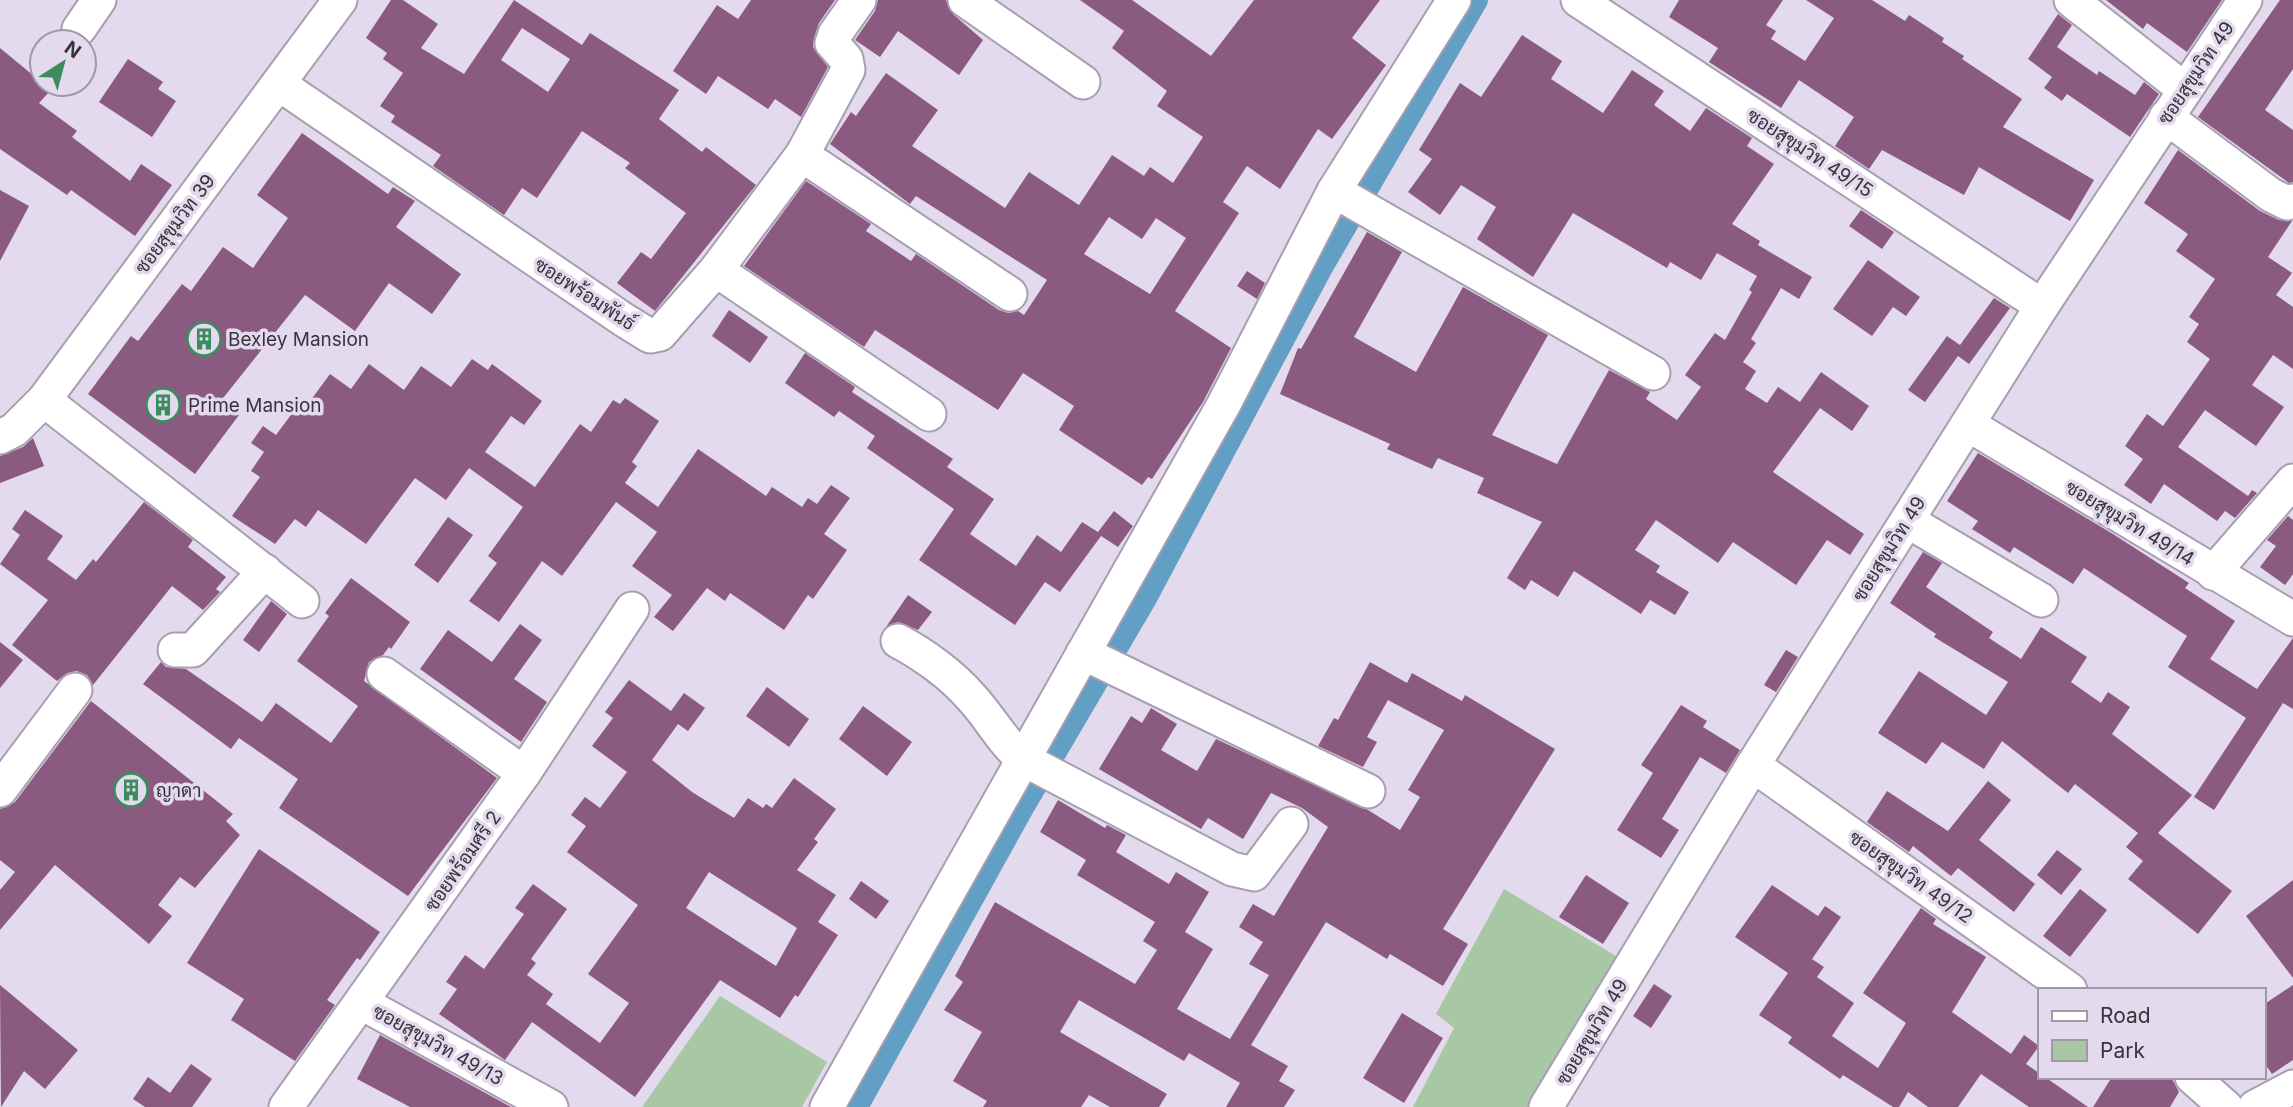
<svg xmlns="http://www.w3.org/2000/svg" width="2293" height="1107" viewBox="0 0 2293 1107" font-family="Inter,Sarabun,sans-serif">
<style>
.green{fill:#a8c7a5}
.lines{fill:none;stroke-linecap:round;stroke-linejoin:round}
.canal{stroke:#629fc4;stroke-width:24}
.building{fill:#8b5a81;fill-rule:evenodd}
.minor-casing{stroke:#a89eb1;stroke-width:37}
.minor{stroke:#fff;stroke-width:33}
.labels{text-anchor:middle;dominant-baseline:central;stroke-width:7;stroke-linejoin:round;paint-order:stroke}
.street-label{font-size:19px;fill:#38343b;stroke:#e4daed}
.poi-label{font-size:19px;fill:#38343b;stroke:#e4daed;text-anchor:start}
</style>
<rect width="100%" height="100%" fill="#e4daed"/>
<g class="green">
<polygon points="1504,889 1621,959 1535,1107 1413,1107 1454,1028 1436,1014"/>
<polygon points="720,996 827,1062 802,1107 642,1107"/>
</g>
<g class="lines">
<polyline class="canal" points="856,1107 1023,806 1144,600 1320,269 1476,0"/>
</g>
<g class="building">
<path d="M391,0H403L438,24L421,48L464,74L514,0L582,45L590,33L679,90L659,119L702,152L706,147L756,185L655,311L617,283L641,252L651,259L686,213L625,168L630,163L582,131L537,198L522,188L504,215L433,166L441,155L391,122L395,116L380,106L403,73L383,59L387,53L366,38ZM522,28L570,59L548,92L501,60Z"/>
<polygon points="751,0 835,0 819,23 814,38 813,47 828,67 801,117 775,99 768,109 718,76 706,94 673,71 717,5 738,19"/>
<polygon points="878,0 946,0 954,15 983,40 959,75 898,31 880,57 855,40 875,11"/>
<path d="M1080,0H1132L1211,56L1254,0H1380L1352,38L1386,65L1346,120L1332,139L1318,129L1280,189L1247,166L1223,202L1239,213L1175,311L1231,348L1203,402L1152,479L1148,477L1142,485L1059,430L1074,406L1023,373L998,410L875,330L864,347L744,266L806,181L871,224L866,231L911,261L916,254L999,310L1008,313L1018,311L1024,315L1047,280L916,196L910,204L830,144L851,112L856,116L886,73L938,110L912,146L1005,208L1029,172L1079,205L1112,155L1144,176L1150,167L1173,183L1203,137L1157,106L1167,91L1112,48L1124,31ZM1109,217L1142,239L1156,218L1186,238L1150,294L1084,254Z"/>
<polygon points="1679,0 1783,0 1766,25 1776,31 1771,39 1805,61 1834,18 1806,0 1872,0 1905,21 1909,15 1944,38 1942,42 1964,56 1962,59 2022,99 2003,127 2094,180 2070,221 1979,167 1964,195 1882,150 1869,169 1835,146 1854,117 1799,80 1781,108 1729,75 1709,62 1718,48 1669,17"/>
<polygon points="2106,0 2222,0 2187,52 2147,23 2143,29"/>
<polygon points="2280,0 2293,0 2293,69 2265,110 2293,130 2293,182 2289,183 2198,117"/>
<polygon points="2058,14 2072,25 2057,47 2097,75 2099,71 2135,95 2144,82 2159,94 2130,137 2067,94 2062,101 2044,88 2052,77 2028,59"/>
<polygon points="1522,35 1562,61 1551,79 1603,113 1632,70 1664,91 1654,105 1690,131 1706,108 1752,138 1747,146 1774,164 1732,224 1760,241 1758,245 1812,277 1799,299 1781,288 1751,339 1756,343 1743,362 1756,371 1745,389 1767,403 1778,387 1800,402 1821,372 1869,406 1852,431 1820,408 1773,472 1864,534 1850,555 1827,540 1796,585 1733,542 1718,563 1656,520 1635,550 1660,566 1656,572 1689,592 1675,615 1650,600 1641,614 1574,571 1558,597 1531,580 1525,590 1507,578 1542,522 1477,493 1484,478 1438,458 1432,469 1387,449 1390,444 1280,394 1298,348 1301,349 1367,232 1402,252 1354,337 1416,372 1463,287 1548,335 1492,435 1557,464 1609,370 1650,392 1646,399 1677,420 1701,387 1685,375 1715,333 1725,340 1752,292 1749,290 1757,276 1717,253 1701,280 1670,262 1667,268 1573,213 1533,277 1477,239 1496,207 1461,185 1440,215 1408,192 1432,159 1419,150 1460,83 1481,97"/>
<polygon points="0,48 51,90 39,103 77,131 72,137 130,181 141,164 172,185 135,236 71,190 67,195 0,149"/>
<polygon points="128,59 163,82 158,89 176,101 152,137 99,102"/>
<polygon points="302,133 388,194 393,187 415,201 396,227 461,274 432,314 389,283 355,331 305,295 220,402 239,415 195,474 88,394 131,336 138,341 182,284 191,291 223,247 253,268 288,218 257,195"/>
<polygon points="2178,150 2260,211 2279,220 2292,221 2268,257 2292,273 2276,295 2293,307 2293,369 2273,355 2252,385 2284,407 2256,446 2205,410 2178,447 2248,496 2252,490 2257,493 2235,518 2225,511 2217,521 2164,484 2151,504 2124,485 2143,459 2125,446 2147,414 2163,426 2210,359 2187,342 2199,324 2189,317 2215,279 2176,251 2188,234 2144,203"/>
<polygon points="0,190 29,206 0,261"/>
<polygon points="1861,210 1894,232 1882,249 1849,226"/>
<polygon points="1868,260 1920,297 1906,316 1893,307 1872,336 1833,309"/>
<polygon points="1247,271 1265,283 1257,299 1237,286"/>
<polygon points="1994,298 2010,308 1969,364 1958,356 1925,402 1908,390 1947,336 1960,345"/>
<polygon points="729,310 768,337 750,363 712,336"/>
<polygon points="805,353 855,387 852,392 953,459 947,467 994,499 970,534 1016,566 1037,535 1061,552 1082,522 1098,532 1114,511 1133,526 1118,547 1101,536 1060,592 1045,582 1015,625 919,560 954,509 867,448 875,436 839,411 834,417 785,383"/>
<polygon points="472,359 488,370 492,364 542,401 524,425 511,416 485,452 535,487 580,424 591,432 613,400 620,404 625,398 659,421 632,462 637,466 625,483 658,507 698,449 766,496 772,487 802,507 808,498 817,504 831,485 850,498 824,534 847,550 813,599 808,595 784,630 730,593 725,601 707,588 673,631 654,617 672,595 632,566 657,532 616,502 562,576 542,561 499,622 469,601 497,563 488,556 523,507 469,468 446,500 415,478 366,544 318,510 306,527 295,519 275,544 232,516 260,477 251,471 264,452 251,443 263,426 276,435 299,404 305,408 330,374 351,389 369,364 404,390 421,366 451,387"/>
<polygon points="33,438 44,466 0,483 0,456 23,447"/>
<polygon points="1978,453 2113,534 2189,583 2185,588 2235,621 2210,659 2257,689 2293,638 2293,709 2283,703 2214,810 2194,797 2246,718 2168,667 2187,636 2084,568 2073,584 2014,547 2010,553 1972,529 1978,521 1947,501"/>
<polygon points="144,502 193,540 188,547 226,577 216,589 220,592 203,610 172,586 93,685 87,675 77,671 67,673 57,681 12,645 48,600 0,564 20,535 12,529 25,510 63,536 47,559 76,580 93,559 96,562"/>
<polygon points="2288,516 2293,520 2293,574 2285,585 2260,567 2276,546 2267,540"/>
<polygon points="448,517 473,535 438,583 414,565"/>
<polygon points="1923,552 1942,563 1926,587 1993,632 1989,638 2021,659 2041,627 2087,657 2071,682 2101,703 2108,692 2130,707 2112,734 2192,795 2158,833 2232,891 2198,934 2128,879 2143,861 2126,847 2138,833 2075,784 2068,793 2002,741 1984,769 1942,742 1926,764 1878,733 1919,671 1986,715 2008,682 1934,637 1936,634 1890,603"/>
<polygon points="351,578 410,622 391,649 389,647 383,655 369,662 364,681 497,778 408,896 279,808 298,779 239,738 231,749 143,684 161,662 166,667 186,669 262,722 276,703 331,743 358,706 297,661 329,616 325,613"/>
<polygon points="908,595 932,612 918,630 898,622 886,627"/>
<polygon points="271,601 287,614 259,652 243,640"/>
<polygon points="520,624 542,640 514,679 547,702 521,742 420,669 448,630 492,662"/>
<polygon points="0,642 23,660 0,688"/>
<polygon points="1786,650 1798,657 1776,692 1764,685"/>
<polygon points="1370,662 1407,683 1412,673 1462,701 1465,695 1555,749 1443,929 1468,944 1443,986 1390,954 1387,959 1326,922 1251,1045 1288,1066 1279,1081 1295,1090 1284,1107 1226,1107 1240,1083 1189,1053 1184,1061 1079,1000 1060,1032 1167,1094 1159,1107 1110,1107 1089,1095 1081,1107 983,1107 987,1101 953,1081 982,1032 944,1010 963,982 955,976 995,902 1135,984 1157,950 1143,941 1155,922 1077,875 1086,860 1040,832 1058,800 1105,828 1107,825 1126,835 1116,852 1169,884 1176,872 1209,892 1185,932 1213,949 1177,1009 1230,1039 1269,975 1249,964 1263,942 1239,927 1253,904 1274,916 1328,827 1302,808 1271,793 1243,839 1208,818 1201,829 1099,769 1131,716 1142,723 1151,708 1177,724 1161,750 1197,771 1216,739 1368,810 1400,830 1420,797 1408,790 1444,730 1388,700 1367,737 1377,742 1363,767 1318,746 1334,718 1338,720"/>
<path d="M629,680L671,711L684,693L705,708L688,731L678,724L652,760L692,792L734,818L748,798L763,808L766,804L772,808L794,778L836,809L814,839L818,842L797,870L836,895L818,922L838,935L798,997L795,995L780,1018L720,980L635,1097L532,1022L505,1060L439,1014L457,989L446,982L465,955L484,969L524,914L515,908L533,884L567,909L531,959L536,963L527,975L553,994L546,1004L600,1043L629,1003L588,974L638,905L567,852L586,826L571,815L585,797L600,808L627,772L592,746L613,718L605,712ZM709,872L797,928L776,966L686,908Z"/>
<polygon points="767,687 809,719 789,747 746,716"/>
<polygon points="91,701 233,814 226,821 240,835 195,888 180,877 158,905 172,916 149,944 55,865 0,930 0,890 15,872 0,860 0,809 15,802"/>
<polygon points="1681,705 1707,721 1703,727 1740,750 1726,773 1700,757 1662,819 1679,830 1661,858 1617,830 1653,773 1641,765"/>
<polygon points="863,706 912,742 887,776 839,739"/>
<polygon points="1988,781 2011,800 1979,840 2035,884 2014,912 1958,868 1951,876 1913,846 1909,852 1867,822 1887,791 1948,831"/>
<polygon points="259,849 380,932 360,960 357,958 327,1000 335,1005 295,1061 231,1020 244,999 187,963"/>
<polygon points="2057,850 2082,869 2061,895 2037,875"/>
<polygon points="1586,875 1629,903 1603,944 1559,917"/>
<polygon points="2293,880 2293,978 2246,916"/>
<polygon points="861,881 889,901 876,919 849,899"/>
<polygon points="1772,885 1818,916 1825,906 1841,917 1812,959 1824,967 1817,977 1854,1003 1832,1036 1878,1068 1906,1023 1863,993 1921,908 1936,919 1933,924 1986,957 1952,1012 2011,1054 2024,1035 2039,1046 2026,1064 2039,1073 2039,1077 2045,1077 2088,1107 2029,1107 1981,1074 1958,1107 1928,1107 1908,1092 1899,1107 1893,1107 1843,1075 1840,1079 1788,1043 1792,1037 1759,1015 1788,973 1735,937"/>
<polygon points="2080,889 2107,910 2070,957 2043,936"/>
<polygon points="1654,984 1672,996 1651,1028 1633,1016"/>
<polygon points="0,985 78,1050 45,1089 24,1071 1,1107"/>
<polygon points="2293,985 2293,1060 2272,1074 2263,1061 2263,1005"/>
<polygon points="1402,1013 1443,1038 1404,1103 1363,1078"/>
<polygon points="380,1035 511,1107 410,1107 357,1079"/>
<polygon points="191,1064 212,1079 192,1107 145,1107 133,1099 148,1077 170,1093"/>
<polygon points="2112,1077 2171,1077 2179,1092 2170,1107 2093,1107"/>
</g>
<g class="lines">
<g class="minor-casing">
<g id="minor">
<polyline points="965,0 1083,82"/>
<polyline points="1578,0 2042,306"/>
<polyline points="2071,0 2184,89"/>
<polyline points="79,29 99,0"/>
<polyline points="279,84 624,320 650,336 660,334 716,270 802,155 848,70 846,59 832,43 835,34 859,0"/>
<polyline points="2166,117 2271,195 2287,203 2293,201"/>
<polyline points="802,155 1010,294"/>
<polyline points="1334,191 1653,373"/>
<polyline points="716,270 929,414"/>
<polyline points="44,400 302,601"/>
<polyline points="1969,425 2293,619"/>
<polyline points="0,437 14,430 44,400 340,0"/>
<polyline points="1908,521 2041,600"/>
<polyline points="2213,573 2293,481"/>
<path d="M898,641C923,654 952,675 971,697C990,717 1002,742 1023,759L1232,869L1254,874L1291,824"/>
<polyline points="175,650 193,650 265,571"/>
<polyline points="1083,653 1368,791"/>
<polyline points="384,674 524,773"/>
<polyline points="1753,765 2070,990"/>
<polyline points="0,790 75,690"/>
<polyline points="362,1003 551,1107"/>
<polyline points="2192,1077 2226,1107"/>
<polyline points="286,1107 524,773 632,609"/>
<polyline points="827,1107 1224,404 1334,191 1454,0"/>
<polyline points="1546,1107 1753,765 2042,306 2245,0"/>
<polyline points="2255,1107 2293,1087"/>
</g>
</g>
<use href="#minor" class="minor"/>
</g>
<defs>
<g id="building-ring" transform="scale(1.75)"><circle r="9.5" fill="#e4daed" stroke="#3b8d5f" stroke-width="1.5"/><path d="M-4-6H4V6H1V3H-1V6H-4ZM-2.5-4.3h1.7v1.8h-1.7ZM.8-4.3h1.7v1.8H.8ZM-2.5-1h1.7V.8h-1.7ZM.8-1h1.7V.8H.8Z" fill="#3b8d5f"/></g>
</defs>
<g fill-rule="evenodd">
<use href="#building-ring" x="204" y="339"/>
<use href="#building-ring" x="163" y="405"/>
<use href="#building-ring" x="131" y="790"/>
</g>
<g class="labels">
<g class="street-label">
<text transform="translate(2196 73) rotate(-56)">ซอยสุขุมวิท 49</text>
<text transform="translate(1810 153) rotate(33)">ซอยสุขุมวิท 49/15</text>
<text transform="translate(175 224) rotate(-53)">ซอยสุขุมวิท 39</text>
<text transform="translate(585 294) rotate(33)">ซอยพร้อมพันธ์</text>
<text transform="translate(2130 523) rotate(31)">ซอยสุขุมวิท 49/14</text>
<text transform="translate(1889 549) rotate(-58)">ซอยสุขุมวิท 49</text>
<text transform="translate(463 861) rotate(-55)">ซอยพร้อมศรี 2</text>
<text transform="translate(1911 877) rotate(35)">ซอยสุขุมวิท 49/12</text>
<text transform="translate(1592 1032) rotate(-59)">ซอยสุขุมวิท 49</text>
<text transform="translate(438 1045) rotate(29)">ซอยสุขุมวิท 49/13</text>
</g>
<g class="poi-label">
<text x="228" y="339">Bexley Mansion</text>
<text x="188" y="405">Prime Mansion</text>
<text x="156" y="790">ญาดา</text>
</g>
</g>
<rect x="2038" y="988" width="228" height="91" fill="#e4daed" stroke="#9f98a6" stroke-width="2"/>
<rect x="2052" y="1011" width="35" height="10" fill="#ffffff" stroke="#9f98a6" stroke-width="2"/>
<text x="2100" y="1023" font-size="21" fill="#38343b">Road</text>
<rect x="2052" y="1040" width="35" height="21" fill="#a8c7a5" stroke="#9f98a6" stroke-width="2"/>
<text x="2100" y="1058" font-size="21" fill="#38343b">Park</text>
<g transform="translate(63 63) rotate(36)"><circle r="33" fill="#e4daed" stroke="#9f98a6" stroke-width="2"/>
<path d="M0-5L12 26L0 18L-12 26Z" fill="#3b8d5f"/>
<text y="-10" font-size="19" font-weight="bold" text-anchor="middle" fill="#38343b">N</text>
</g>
</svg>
